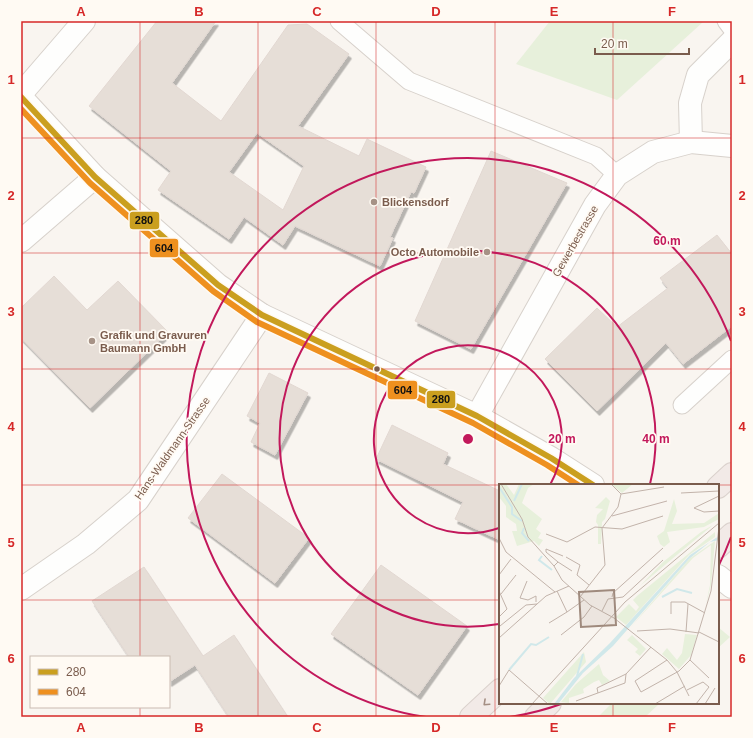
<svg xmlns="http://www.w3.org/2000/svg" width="753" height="738" viewBox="0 0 753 738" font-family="Helvetica,sans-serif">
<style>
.green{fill:#e7f0db}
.building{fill:#e6ded7;stroke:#e2d8d2;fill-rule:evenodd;filter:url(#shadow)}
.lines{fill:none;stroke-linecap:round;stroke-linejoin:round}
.service-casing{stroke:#d7d1cb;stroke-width:19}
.minor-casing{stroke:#d7d1cb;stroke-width:24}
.tertiary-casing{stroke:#d7d1cb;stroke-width:24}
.motorway-casing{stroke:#dad1cc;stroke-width:24}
.service{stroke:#fefefd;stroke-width:17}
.minor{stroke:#fefefd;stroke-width:22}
.tertiary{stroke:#fefefd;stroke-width:22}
.motorway{stroke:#f2eae7;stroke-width:22}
.bus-1-casing{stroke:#fffaf3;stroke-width:9}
.bus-2-casing{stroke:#fffaf3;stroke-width:9}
.bus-1{stroke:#ca9f1f;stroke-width:6}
.bus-2{stroke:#ee901f;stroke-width:6}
.oneway{stroke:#a48e83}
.grid{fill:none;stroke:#d62828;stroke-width:1;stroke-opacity:0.55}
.ring{fill:none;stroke:#c2185b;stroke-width:2}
.poi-dot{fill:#a69286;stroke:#fffaf3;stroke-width:1.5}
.bus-dot{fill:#7a5c4d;stroke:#fffaf3;stroke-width:1.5}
.labels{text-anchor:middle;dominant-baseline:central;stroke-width:3.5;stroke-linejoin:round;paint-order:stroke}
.poi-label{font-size:11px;font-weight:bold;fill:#7a5c4d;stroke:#fffaf3;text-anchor:start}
.street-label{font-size:11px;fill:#7a5c4d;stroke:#fffaf3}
.inset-river{fill:none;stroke:#d0e8ea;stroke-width:2}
.inset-road{fill:none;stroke:#c2b3aa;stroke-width:1}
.view{fill:#9f8a7d;fill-opacity:0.15;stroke:#9f8a7d;stroke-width:2}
.inset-edge{fill:none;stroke:#7a5c4d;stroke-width:2}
.centre{fill:#c2185b;stroke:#fffaf3;stroke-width:2}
.ring-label{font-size:12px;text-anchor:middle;font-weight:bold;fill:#c2185b;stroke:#fffaf3;stroke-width:3.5;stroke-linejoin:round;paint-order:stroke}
.line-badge{stroke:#fffaf3;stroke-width:1.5}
.pale-badge-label{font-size:11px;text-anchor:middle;font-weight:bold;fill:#111}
.neatline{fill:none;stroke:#d62828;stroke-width:1.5}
.grid-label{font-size:13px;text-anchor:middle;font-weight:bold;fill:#d62828}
</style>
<defs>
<filter id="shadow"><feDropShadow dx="2.5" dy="4.5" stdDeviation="0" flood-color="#0004"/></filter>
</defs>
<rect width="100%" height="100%" fill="#f9f5f0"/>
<g class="green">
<polygon points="550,21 703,21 703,22 617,100 516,64"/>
<polygon points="718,627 730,637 718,648"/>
<polygon points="612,703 660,703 645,717 598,717"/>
</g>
<g class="building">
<path d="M157,21H216L172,83L221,121L288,25L307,24L349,54L298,126L359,156L367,139L426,167L414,193L411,192L390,237L393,238L380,266L295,226L283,245L244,217L229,239L158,190L171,171L89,106ZM257,133L304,166L283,210L229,172Z"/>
<polygon points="491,151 567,183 471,349 415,321"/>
<polygon points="717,235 732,254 732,326 683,364 666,343 597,411 545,359 597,308 617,327 668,288 660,278"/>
<polygon points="54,276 87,310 118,281 168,332 90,408 21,338 21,308"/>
<polygon points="269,373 308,393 275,455 251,442 260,423 247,416"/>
<polygon points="392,425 448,453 443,464 500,491 500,540 455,519 463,502 376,459"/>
<polygon points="222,474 309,538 275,583 188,518"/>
<polygon points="381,565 467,626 418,695 331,634"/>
<polygon points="144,567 203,656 234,635 288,717 229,717 195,665 169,682 169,657 129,657 92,601"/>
</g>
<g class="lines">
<g class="service-casing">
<g id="service">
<polyline points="339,21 409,81 596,156 617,175"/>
<polyline points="726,21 732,29"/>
<polyline points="682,405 732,359"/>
</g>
</g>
<g class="minor-casing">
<g id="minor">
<polyline points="21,94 84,21"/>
<polyline points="691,142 690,103 698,75 732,41"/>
<polyline points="21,241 95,177"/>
<polyline points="477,416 595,205 617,175 653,152 691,142 732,146"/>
<polyline points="21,589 86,544 138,500 262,315"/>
</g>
</g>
<g class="tertiary-casing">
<g id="tertiary">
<polyline points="21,97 95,177 218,285 262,315 477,416 551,458 593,485"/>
<polyline points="718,576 732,587"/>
</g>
</g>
<g class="motorway-casing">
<g id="motorway">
<polyline points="718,487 732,474"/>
<polyline points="718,547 732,534"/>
<polyline points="471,717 500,690"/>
<polyline points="536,717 550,703"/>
</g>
</g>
<use href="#service" class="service"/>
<use href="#minor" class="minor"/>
<use href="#tertiary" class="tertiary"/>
<use href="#motorway" class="motorway"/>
<g class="bus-1-casing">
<polyline id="bus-1" points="21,97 95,177 218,285 262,315 477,416 551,458 593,485"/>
</g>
<g class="bus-2-casing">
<polyline id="bus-2" points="21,109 90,183 213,291 257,322 473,423 547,465 578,485"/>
</g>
<use href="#bus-1" class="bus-1"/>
<use href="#bus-2" class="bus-2"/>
</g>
<defs><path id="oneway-chevron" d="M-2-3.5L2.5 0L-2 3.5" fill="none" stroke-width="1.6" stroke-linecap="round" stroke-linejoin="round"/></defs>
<use class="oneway" href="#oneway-chevron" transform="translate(486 703) rotate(137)"/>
<path class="grid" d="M140,21V657M258,21V717M376,21V717M495,21V717M613,21V485M21,138H732M21,253H732M21,369H732M21,485H732M21,600H500M718,600H732M613,703V717M140,707V717"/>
<g class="ring">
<path d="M499 528A94 94 0 1 1 550 485"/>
<path d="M499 624A188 188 0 1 1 650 484"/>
<path d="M731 537A281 281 0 0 1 718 567M564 703A281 281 0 0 1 510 717M426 717A281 281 0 1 1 731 341"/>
</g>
<g class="poi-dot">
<circle cx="374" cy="202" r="4"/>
<circle cx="487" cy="252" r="4"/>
<circle cx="92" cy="341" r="4"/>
</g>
<circle class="bus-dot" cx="377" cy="369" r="3.5"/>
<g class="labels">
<g class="poi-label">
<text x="382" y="202">Blickensdorf</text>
<text x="479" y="252" text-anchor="end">Octo Automobile</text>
<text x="100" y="335">Grafik und Gravuren<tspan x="100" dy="13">Baumann GmbH</tspan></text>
</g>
<g class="street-label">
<text transform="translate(575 241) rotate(-60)">Gewerbestrasse</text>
<text transform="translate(172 448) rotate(-55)">Hans-Waldmann-Strasse</text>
</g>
</g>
<g transform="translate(499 484)">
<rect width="220" height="220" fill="#f9f5f0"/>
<path d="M0,0H7L15,11L20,0H35L29,4L23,19L43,35L37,45L42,49L39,54L44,56L40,62L35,57L18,62L13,47H18L17,40L7,33V22L0,13ZM112,0H134L123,9ZM107,13L111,17L106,35L103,38L102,60H99V41L97,38L98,31L104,25L96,24ZM175,15L178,27L173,40L205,39L220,29V35L205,43L168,48L171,58L165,63L161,60L158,52L165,47ZM214,41L173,75L141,102L164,78L202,48ZM216,48V53L190,71L127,141L117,133L130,120L137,127L140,123L134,116L138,112ZM216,57L212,101L207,120L211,101L212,61L194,74L131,144L190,75ZM186,150L198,151L192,171L180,185L163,170L168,164L178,176L183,169ZM133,151L147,165L141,172L136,168L139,165L128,156ZM85,168L87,178L51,220L44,214ZM100,180L104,191L111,197L103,201L100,196L95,198L84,205L85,209L70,214V219L62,218L77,200Z" fill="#e7f0db"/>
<path d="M220,52V56L211,58L190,75L114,162L84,189L59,220H55L75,194L111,159L191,71Z" fill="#d0e8ea"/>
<path class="inset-river" d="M0,3L13,23V30L23,37M15,17L23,0M25,44L23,49L30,57M43,72L40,76L53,86M163,113L178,105L193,109M10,186L32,160L37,161L50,153M78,192L84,170"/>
<path class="inset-road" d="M2,0L23,35L29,53L55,82L63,96L91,121L115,134L168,176L178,188L190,212M182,9L220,7M122,10L165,3M220,12L195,24L205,28L220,27M113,32L168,17M47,50L68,58L96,43L123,45L164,32M0,54L7,68L56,108M67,73L81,81L78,91L90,101M59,78L73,87M55,82L59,78L47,68V65L64,72M0,91L12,75M28,97L21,114L29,116L37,112V118M0,107L8,125L0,133M2,110L17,91M81,113L106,81L103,44L119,23L122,10L112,0M113,113L114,109L164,64M103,127L109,115L124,113L164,76M68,128L85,116M172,130V118H186L206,129M50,139L68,128L58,107M1,142L27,121L38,120M138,147L171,145L200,149M187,148L189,120M200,148L220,158M62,151L85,133L93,122M0,154L47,112L70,102M168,176L136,197L142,208L180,187L191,176L212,107L220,43M191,176L210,194M0,202L10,186L49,220M188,206L204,198L210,203L197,220M99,209L98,204L127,190M77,217L126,199L127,190L152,163M33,220L126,118L220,39M156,220L186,202M206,220L216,204"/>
<path class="view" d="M115,106L117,141L82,143L80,108Z"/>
<rect width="220" height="220" class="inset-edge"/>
</g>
<circle cx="468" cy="439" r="6" class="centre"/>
<g class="ring-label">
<text x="667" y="245">60 m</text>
<text x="562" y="443">20 m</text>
<text x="656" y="443">40 m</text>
</g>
<g class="line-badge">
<rect x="129" y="211" width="31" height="19" rx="4" fill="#ca9f1f"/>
<rect x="149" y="238" width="30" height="20" rx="4" fill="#ee901f"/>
<rect x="387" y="380" width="31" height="20" rx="4" fill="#ee901f"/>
<rect x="426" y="390" width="30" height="19" rx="4" fill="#ca9f1f"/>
</g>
<g class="pale-badge-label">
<text x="144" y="224">280</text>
<text x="164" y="252">604</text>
<text x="403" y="394">604</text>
<text x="441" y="403">280</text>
</g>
<rect width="753" height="738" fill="none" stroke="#fffaf3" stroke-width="44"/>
<rect x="30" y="656" width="140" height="52" fill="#fffaf3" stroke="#cabbb1"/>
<rect x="38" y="669" width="20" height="6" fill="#ca9f1f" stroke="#cabbb1"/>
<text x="66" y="676" font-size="12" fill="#7a5c4d">280</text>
<rect x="38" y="689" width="20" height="6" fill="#ee901f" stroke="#cabbb1"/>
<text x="66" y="696" font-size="12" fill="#7a5c4d">604</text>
<path d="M595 48v6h94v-6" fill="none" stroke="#7a5c4d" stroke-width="2"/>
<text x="601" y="48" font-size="12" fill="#7a5c4d" stroke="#fffaf3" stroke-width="3" paint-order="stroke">20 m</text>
<rect x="22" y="22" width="709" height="694" class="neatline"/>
<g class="grid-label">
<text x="81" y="16">A</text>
<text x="199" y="16">B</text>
<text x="317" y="16">C</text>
<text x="436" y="16">D</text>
<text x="554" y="16">E</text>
<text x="672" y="16">F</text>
<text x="11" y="84">1</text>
<text x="742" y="84">1</text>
<text x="11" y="200">2</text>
<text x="742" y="200">2</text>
<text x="11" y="316">3</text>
<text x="742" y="316">3</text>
<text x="11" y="431">4</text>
<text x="742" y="431">4</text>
<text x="11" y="547">5</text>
<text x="742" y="547">5</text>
<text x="11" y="663">6</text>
<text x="742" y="663">6</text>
<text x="81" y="732">A</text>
<text x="199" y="732">B</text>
<text x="317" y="732">C</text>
<text x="436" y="732">D</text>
<text x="554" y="732">E</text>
<text x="672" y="732">F</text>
</g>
</svg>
